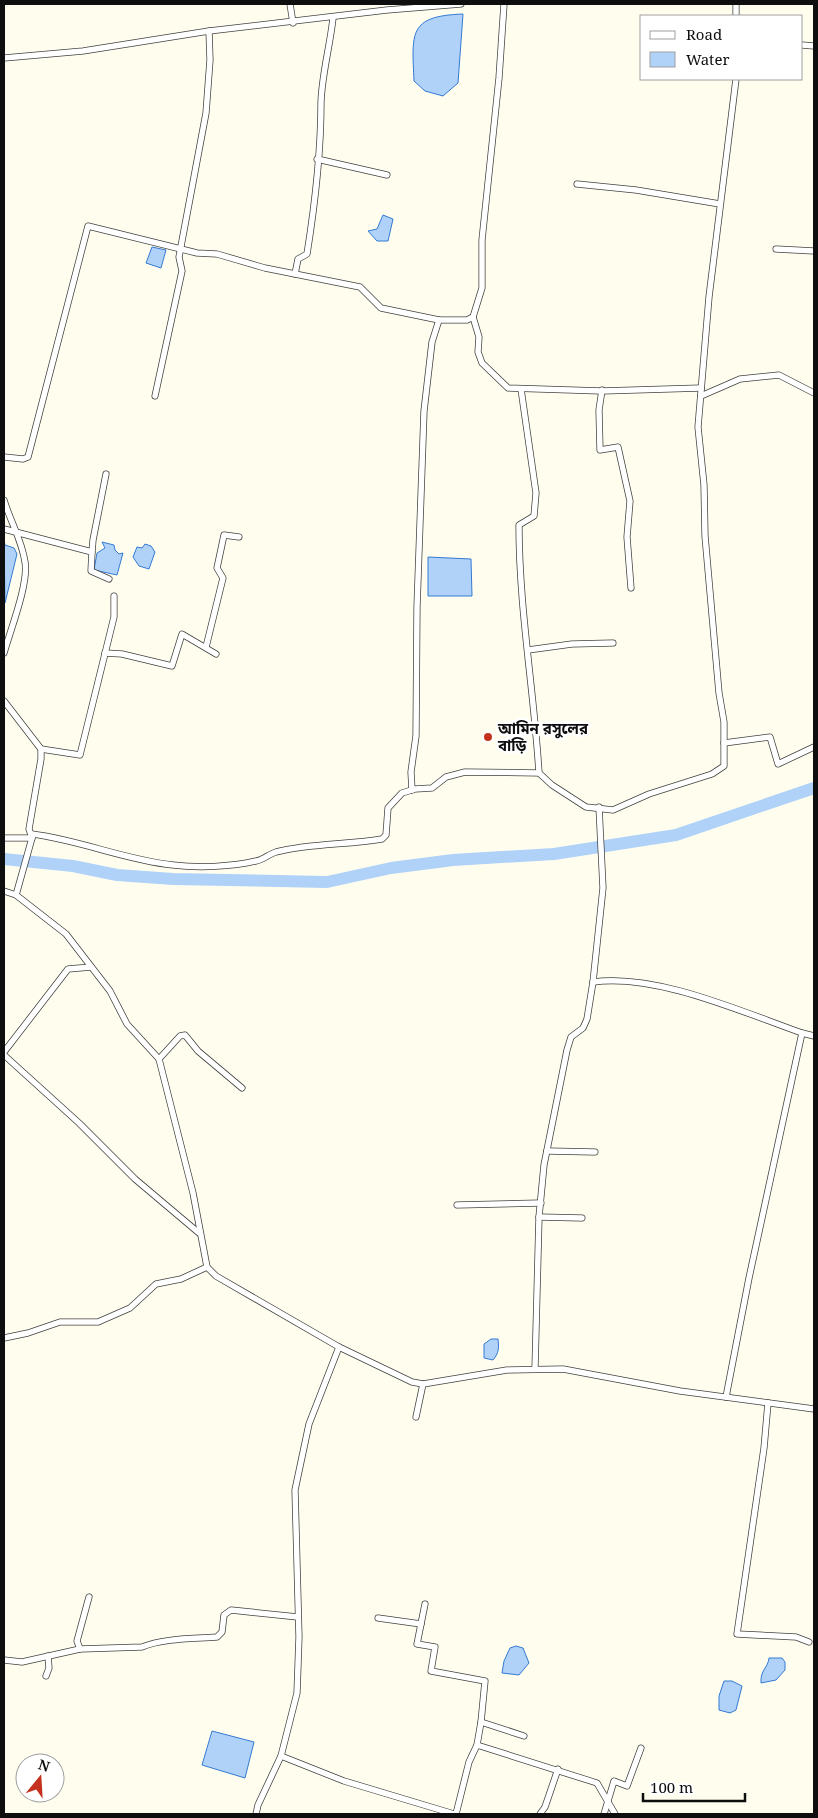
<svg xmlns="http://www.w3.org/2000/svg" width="818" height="1818" viewBox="0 0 818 1818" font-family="'Noto Serif','Noto Sans Bengali',serif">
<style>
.water{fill:#b0d2f9;stroke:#347ad3}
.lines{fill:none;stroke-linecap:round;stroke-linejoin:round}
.river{stroke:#b0d2f9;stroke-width:12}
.street-casing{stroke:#414141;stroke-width:7}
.street{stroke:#fff;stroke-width:5.5}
.poi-dot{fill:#c4321f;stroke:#fff;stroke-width:2}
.labels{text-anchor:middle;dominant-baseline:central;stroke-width:5;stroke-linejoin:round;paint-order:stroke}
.poi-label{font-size:15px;font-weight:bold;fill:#0e0e0e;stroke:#fff;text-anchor:start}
</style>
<rect width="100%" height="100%" fill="#fffeee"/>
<g class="water">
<path d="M463,14L458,83L443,96L425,91L414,81C412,33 408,16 463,14Z"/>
<polygon points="383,215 393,219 388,241 377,241 368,231 377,229"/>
<polygon points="152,247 166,250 161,268 146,263"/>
<polygon points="4,540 5,545 14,548 17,554 5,603"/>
<polygon points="102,542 114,545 115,550 119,554 123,553 117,575 94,570 97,553 105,548"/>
<polygon points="145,544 151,546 155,552 149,569 139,566 133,557 137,547 142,548"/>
<polygon points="428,557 471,559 472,596 428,596"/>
<path d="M491,1339H498C499,1348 499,1353 493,1360L484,1358V1344Z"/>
<polygon points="516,1646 523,1648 529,1663 519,1675 502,1673 504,1661 510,1648"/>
<path d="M769,1658H782L785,1662V1670L776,1680L761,1683C760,1670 768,1668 769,1658Z"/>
<polygon points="724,1681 732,1681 742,1686 736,1710 730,1713 719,1710 719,1696"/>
<polygon points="212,1731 254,1742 245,1778 202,1765"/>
</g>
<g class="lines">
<polyline class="river" points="4,859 73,866 117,875 173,879 327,882 391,868 453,860 554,854 676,835 814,788"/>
<g class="street-casing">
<g id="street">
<polyline points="290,4 293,23"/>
<polyline points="736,4 736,16"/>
<polyline points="802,45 814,46"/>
<polyline points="4,58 83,51 209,31 387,10 461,4"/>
<polyline points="317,159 387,175"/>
<polyline points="577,184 636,190 720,204"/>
<polyline points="776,249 814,251"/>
<path d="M295,274L298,259L307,254C315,204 321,153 321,102C322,74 330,46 333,18"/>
<polyline points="473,317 479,337 478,352 482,363 508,388 602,391 701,388"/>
<path d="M521,389L536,493L534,516L519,525C519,609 534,690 539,773"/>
<polyline points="602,390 599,410 600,450 618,447 630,501 627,537 631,588"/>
<polyline points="155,396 182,271 179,257 206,113 210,60 209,31"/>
<polyline points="701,396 740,379 779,375 814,393"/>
<polyline points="4,457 23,459 28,457 88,226 197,253 217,254 265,268 360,287 381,308 439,320"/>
<path d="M4,500C10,521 22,540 25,562C29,583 10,631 4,653"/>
<polyline points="4,529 92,552 91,571 109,579"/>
<polyline points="92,552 93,540 106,474"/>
<polyline points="206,647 223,578 217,568 224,535 239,537"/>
<polyline points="528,650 572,644 613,643"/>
<polyline points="105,653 122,654 172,666 182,634 216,654"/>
<polyline points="4,701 41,749 41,759 29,829 32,838 16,895 66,934 110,991 127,1024 159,1059 193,1193 207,1267 216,1276 339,1347 309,1424 295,1490 299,1637 297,1693 281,1756 258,1805 256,1814"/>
<polyline points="724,743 770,737 778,764 814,747"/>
<polyline points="41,749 80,755 114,617 114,596"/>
<polyline points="412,790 411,772 416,736 417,607 424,411 432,342 439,320 467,320 473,317 482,288 482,240 499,78 504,4"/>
<path d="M4,838H32V834C80,840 125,860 173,865C198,868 231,867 256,861C263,860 269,854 276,852C311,843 347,845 382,839L386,835L388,808L402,793L415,789L432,788L446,777L465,772L539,773L552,785L586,807L613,810L649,794L712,774L724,766V722L719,693L705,536L704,485L698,427L709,297L736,79"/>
<polyline points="4,891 16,895"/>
<path d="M593,982C656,973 742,1012 802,1033"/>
<polyline points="4,1052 68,969 91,967"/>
<polyline points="4,1055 79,1123 135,1179 199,1233"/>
<polyline points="159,1059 180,1036 185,1035 198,1051 242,1088"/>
<polyline points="547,1151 595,1152"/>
<polyline points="457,1205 541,1203"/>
<polyline points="539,1217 582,1218"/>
<polyline points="4,1338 28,1333 60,1322 98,1322 130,1308 156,1284 181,1279 207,1267"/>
<polyline points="339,1347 412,1382 423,1384 507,1370 563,1369 680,1391 814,1409"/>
<polyline points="535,1368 539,1217 544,1165 567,1050 571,1037 583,1028 587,1019 593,982 603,888 599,807"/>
<polyline points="726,1397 749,1278 802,1033 814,1036"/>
<polyline points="768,1403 764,1448 737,1634 796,1637 809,1642"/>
<polyline points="416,1417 423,1384"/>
<polyline points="425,1604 417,1644 435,1647 431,1671 485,1681 481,1722"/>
<polyline points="378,1618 421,1624"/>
<polyline points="80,1649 77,1641 89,1597"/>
<path d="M4,1660L22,1662L80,1649L142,1647C164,1638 194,1639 217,1637L222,1632L224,1615L231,1610L298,1617"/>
<polyline points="46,1676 49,1668 48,1656"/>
<polyline points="477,1745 481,1722 524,1736"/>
<polyline points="281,1756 344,1781 454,1814"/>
<polyline points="456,1814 469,1762 477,1745 597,1783 615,1814"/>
<polyline points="540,1814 545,1807 558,1769"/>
<polyline points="604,1814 614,1781 627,1786 641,1748"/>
</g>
</g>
<use href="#street" class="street"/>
</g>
<circle class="poi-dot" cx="488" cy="737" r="5"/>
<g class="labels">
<g class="poi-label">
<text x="498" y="728">আমিন রসুলের<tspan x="498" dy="17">বাড়ি</tspan></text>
</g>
</g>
<rect width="818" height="1818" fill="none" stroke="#0e0e0e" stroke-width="10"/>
<rect x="640" y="15" width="162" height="65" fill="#ffffff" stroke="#9f9f9f"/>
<rect x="650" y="31" width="25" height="8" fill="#ffffff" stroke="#9f9f9f"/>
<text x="686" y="40" font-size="15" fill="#0e0e0e">Road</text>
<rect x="650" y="52" width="25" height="15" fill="#b0d2f9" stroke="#9f9f9f"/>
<text x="686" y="65" font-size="15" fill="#0e0e0e">Water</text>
<g transform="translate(40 1778) rotate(18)"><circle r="24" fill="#ffffff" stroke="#9f9f9f"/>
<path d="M0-4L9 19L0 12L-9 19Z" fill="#c4321f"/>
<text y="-8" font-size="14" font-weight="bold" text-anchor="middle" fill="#0e0e0e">N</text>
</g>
<path d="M643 1793v8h102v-8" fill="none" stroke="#0e0e0e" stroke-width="2.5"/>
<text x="650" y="1793" font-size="15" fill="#0e0e0e" stroke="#ffffff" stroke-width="4" paint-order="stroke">100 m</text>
</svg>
